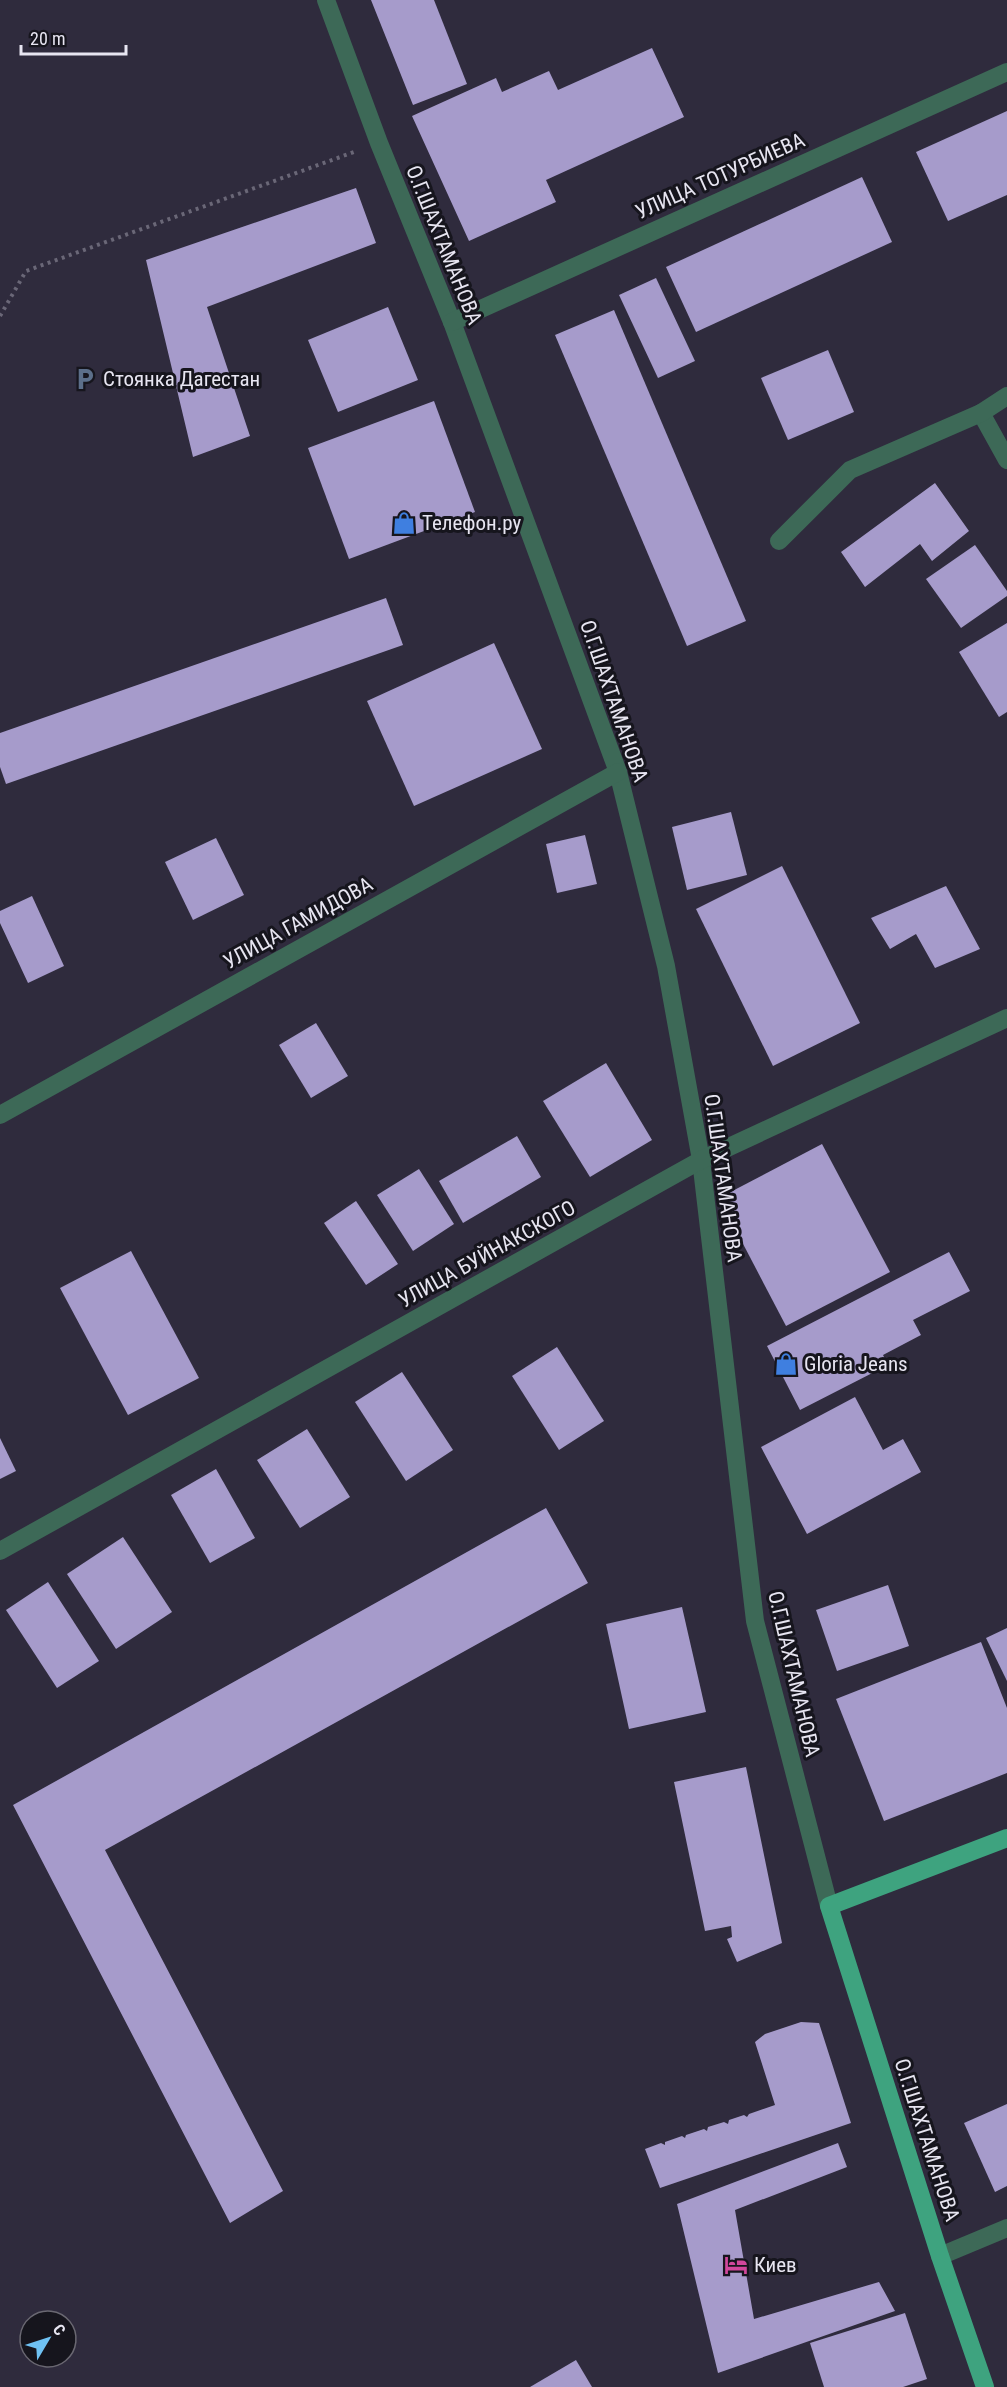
<svg xmlns="http://www.w3.org/2000/svg" width="1007" height="2387" viewBox="0 0 1007 2387" font-family="'Roboto Condensed',sans-serif">
<style>
.building{fill:#a69bcb}
.lines{fill:none;stroke-linecap:round;stroke-linejoin:round}
.path{stroke:#6a6777;stroke-width:4;stroke-dasharray:3 4.5;stroke-linecap:butt}
.minor{stroke:#3d6957;stroke-width:18}
.major{stroke:#3ea37f;stroke-width:18}
.labels{text-anchor:middle;dominant-baseline:central;stroke-width:6;stroke-linejoin:round;paint-order:stroke}
.street-label{font-size:21px;fill:#e7e5f1;stroke:#16151d}
.poi-label{font-size:21px;fill:#e7e5f1;stroke:#16151d;text-anchor:start}
</style>
<rect width="100%" height="100%" fill="#2f2b3d"/>
<g class="building">
<polygon points="371,0 434,0 467,84 413,105"/>
<polygon points="652,48 684,117 546,180 556,202 469,241 412,116 496,78 502,92 549,71 558,90"/>
<polygon points="1007,111 1007,195 948,221 916,152"/>
<polygon points="862,177 892,242 696,332 666,267"/>
<polygon points="356,188 376,243 207,307 250,436 193,457 146,260"/>
<polygon points="656,278 695,361 658,378 619,295"/>
<polygon points="388,307 418,380 338,412 308,340"/>
<polygon points="614,310 746,621 687,646 555,335"/>
<polygon points="828,350 854,412 788,440 761,378"/>
<polygon points="434,401 475,512 349,559 308,448"/>
<polygon points="935,483 969,531 932,561 920,544 865,587 841,552"/>
<polygon points="975,545 1007,591 1007,596 961,628 926,579"/>
<polygon points="386,598 403,645 6,784 0,767 0,733"/>
<polygon points="1007,623 1007,712 999,717 959,652"/>
<polygon points="494,643 542,749 414,806 367,701"/>
<polygon points="731,812 747,875 687,890 672,827"/>
<polygon points="585,835 597,884 557,893 546,844"/>
<polygon points="216,838 244,895 193,920 165,862"/>
<polygon points="782,866 860,1023 773,1066 696,909"/>
<polygon points="946,886 980,949 935,968 916,934 890,949 871,918"/>
<polygon points="32,896 64,966 28,983 0,923 0,911"/>
<polygon points="316,1023 348,1076 311,1098 279,1045"/>
<polygon points="606,1063 652,1140 590,1177 543,1101"/>
<polygon points="517,1136 541,1177 463,1223 439,1181"/>
<polygon points="822,1144 890,1272 786,1326 719,1198"/>
<polygon points="419,1169 454,1224 413,1251 377,1195"/>
<polygon points="356,1201 398,1264 366,1285 324,1223"/>
<polygon points="131,1251 199,1378 128,1415 60,1288"/>
<polygon points="949,1252 970,1291 913,1320 921,1335 883,1355 888,1365 800,1410 767,1346"/>
<polygon points="557,1347 604,1421 559,1450 512,1376"/>
<polygon points="402,1372 453,1450 406,1481 355,1402"/>
<polygon points="855,1397 883,1450 903,1439 921,1472 807,1534 761,1447"/>
<polygon points="307,1429 350,1497 300,1528 257,1460"/>
<polygon points="0,1438 16,1471 0,1479"/>
<polygon points="216,1469 255,1538 210,1563 171,1495"/>
<polygon points="546,1508 588,1583 105,1850 283,2191 230,2223 13,1805"/>
<polygon points="123,1537 172,1612 116,1649 67,1574"/>
<polygon points="48,1582 99,1661 57,1688 6,1610"/>
<polygon points="888,1585 909,1646 837,1671 816,1610"/>
<polygon points="682,1607 706,1712 629,1729 606,1624"/>
<polygon points="1007,1628 1007,1681 986,1638"/>
<polygon points="981,1642 1007,1708 1007,1773 884,1821 836,1699"/>
<polygon points="746,1767 782,1943 737,1962 727,1939 732,1937 731,1926 705,1931 674,1782"/>
<polygon points="801,2022 819,2023 851,2123 660,2188 645,2149 661,2143 665,2145 665,2142 682,2136 685,2138 686,2135 704,2129 707,2131 708,2127 724,2122 728,2124 729,2120 744,2115 747,2117 749,2114 775,2105 755,2042 765,2034"/>
<polygon points="1007,2104 1007,2186 995,2192 964,2123"/>
<polygon points="838,2143 847,2167 735,2210 754,2319 879,2282 895,2311 718,2373 677,2204"/>
<polygon points="905,2313 927,2379 903,2387 824,2387 810,2343"/>
<polygon points="576,2360 592,2387 530,2387"/>
</g>
<g class="lines">
<polyline class="path" points="0,316 26,271 354,152"/>
<g class="minor">
<polyline points="326,0 379,143 452,322 618,772 666,966 701,1160 755,1621 829,1906"/>
<polyline points="452,322 1007,72"/>
<polyline points="981,413 1007,460"/>
<polyline points="779,541 850,470 981,413 1007,396"/>
<polyline points="0,1115 618,772"/>
<polyline points="0,1551 701,1160 1007,1018"/>
<polyline points="940,2256 1007,2228"/>
</g>
<polyline class="major" points="985,2387 940,2256 829,1906 1007,1838"/>
</g>
<defs>
<g id="parking-bare" transform="scale(1.8)"><path d="M-3.5-5.5H1a3.5 3.5 0 0 1 0 7H-1V5.5H-3.5ZM-1-3.4V-.6H.8a1.4 1.4 0 0 0 0-2.8Z" fill="#5c6f8a" stroke="#16151d" stroke-width="2.5" paint-order="stroke"/></g>
<g id="shop-bare" transform="scale(1.8)"><path d="M-5-2.5h2.3a2.7 3.5 0 0 1 5.4 0H5L5.5 6h-11ZM-1.5-2.5h3a1.5 2.3 0 0 0-3 0Z" fill="#3f7fe0" stroke="#16151d" stroke-width="2.5" paint-order="stroke"/></g>
<g id="hotel-bare" transform="scale(1.8)"><path d="M-6-4.5h1.5V1H6V5H4.5V3h-9V5H-6ZM-4 0a1.8 1.8 0 1 1 3.6 0ZM.5 0V-2.5h3Q6-2.5 6 0Z" fill="#d1479c" stroke="#16151d" stroke-width="2.5" paint-order="stroke"/></g>
</defs>
<g fill-rule="evenodd">
<use href="#parking-bare" x="85" y="379"/>
<use href="#shop-bare" x="404" y="523"/>
<use href="#shop-bare" x="786" y="1364"/>
<use href="#hotel-bare" x="736" y="2265"/>
</g>
<g class="labels">
<g class="street-label">
<text transform="translate(720 176) rotate(-24)">УЛИЦА ТОТУРБИЕВА</text>
<text transform="translate(444 245) rotate(68)">О.Г.ШАХТАМАНОВА</text>
<text transform="translate(614 701) rotate(71)">О.Г.ШАХТАМАНОВА</text>
<text transform="translate(298 923) rotate(-29)">УЛИЦА ГАМИДОВА</text>
<text transform="translate(723 1178) rotate(82)">О.Г.ШАХТАМАНОВА</text>
<text transform="translate(487 1254) rotate(-29)">УЛИЦА БУЙНАКСКОГО</text>
<text transform="translate(794 1674) rotate(77)">О.Г.ШАХТАМАНОВА</text>
<text transform="translate(927 2140) rotate(72)">О.Г.ШАХТАМАНОВА</text>
</g>
<g class="poi-label">
<text x="103" y="379">Стоянка Дагестан</text>
<text x="422" y="523">Телефон.ру</text>
<text x="804" y="1364">Gloria Jeans</text>
<text x="754" y="2265">Киев</text>
</g>
</g>
<g transform="translate(48 2339) rotate(51)"><circle r="28" fill="#16151d" stroke="#6a6872" stroke-width="1.5"/>
<path d="M0-4.5L10 22L0 15L-10 22Z" fill="#6fc2f4"/>
<text y="-9" font-size="16" font-weight="bold" text-anchor="middle" fill="#e7e5f1">С</text>
</g>
<path d="M21 45v9h105v-9" fill="none" stroke="#e7e5f1" stroke-width="3"/>
<text x="30" y="45" font-size="18" fill="#e7e5f1" stroke="#16151d" stroke-width="4.5" paint-order="stroke">20 m</text>
</svg>
